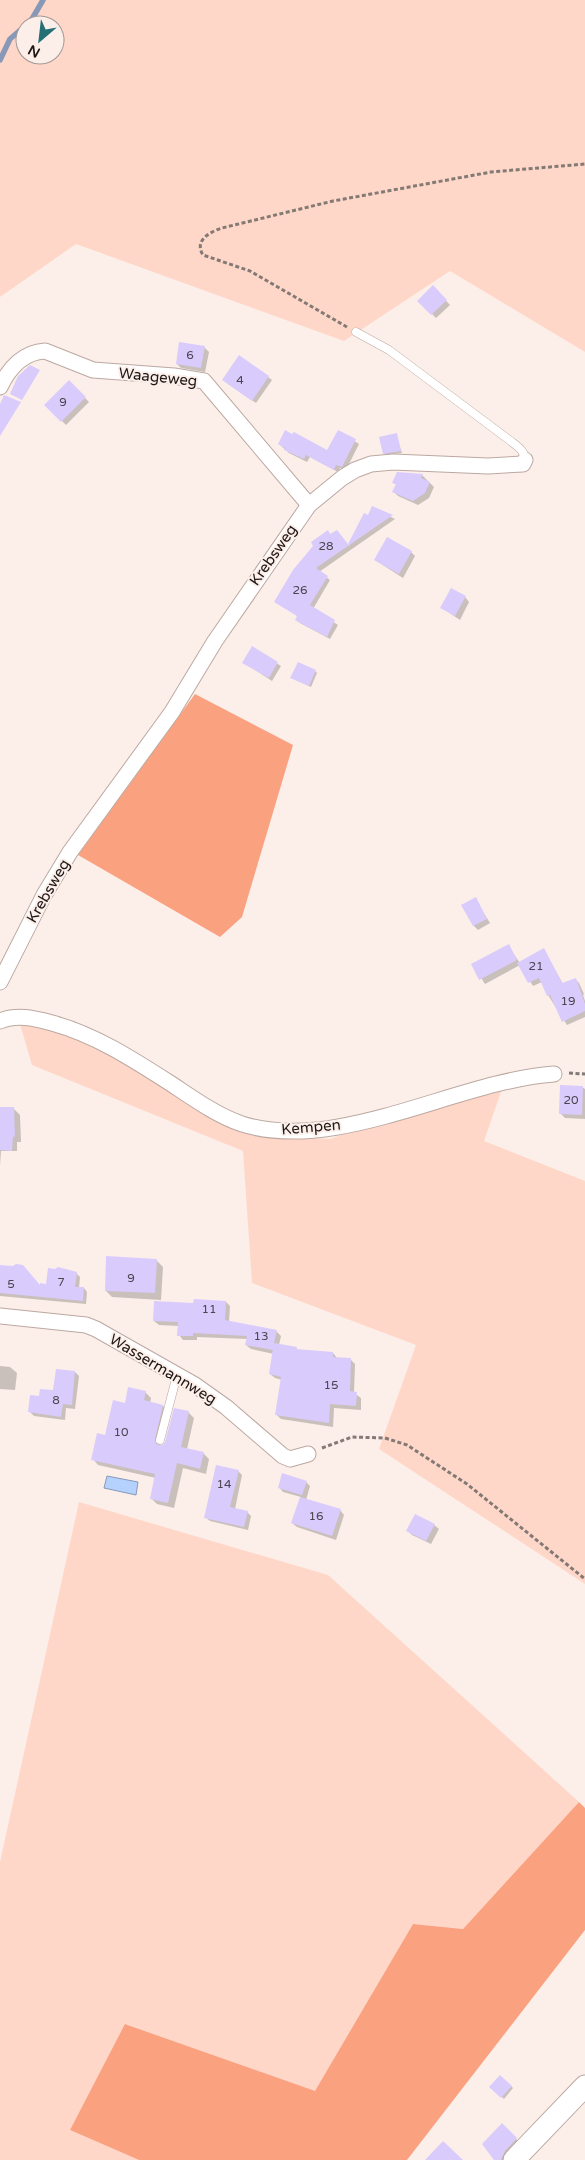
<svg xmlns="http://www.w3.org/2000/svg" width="585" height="2160" viewBox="0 0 585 2160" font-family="'Varela Round',sans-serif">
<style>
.green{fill:#ffd7c8;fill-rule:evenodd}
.forest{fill:#faa180}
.water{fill:#b5d1fe;stroke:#8899b8}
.shadow{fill:#0003}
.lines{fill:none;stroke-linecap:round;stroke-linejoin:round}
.stream{stroke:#8899b8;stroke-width:5.5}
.building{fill:#d9cbfc}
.service-casing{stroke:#bca8a1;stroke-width:9}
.minor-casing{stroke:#bca8a1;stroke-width:17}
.secondary-casing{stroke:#bca8a1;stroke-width:23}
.path{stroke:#837975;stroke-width:3;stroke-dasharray:4 2.5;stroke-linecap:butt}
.service{stroke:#fff;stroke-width:8}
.minor{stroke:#fff;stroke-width:15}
.secondary{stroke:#fff;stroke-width:21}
.labels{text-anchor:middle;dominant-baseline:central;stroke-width:4;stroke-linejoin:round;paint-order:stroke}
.number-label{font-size:12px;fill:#4d444e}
.street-label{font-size:15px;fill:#1e1714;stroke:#fcefea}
</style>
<rect width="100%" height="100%" fill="#fcefea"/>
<g class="green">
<path d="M0,0H585V352L450,271L344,341L76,244L0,297ZM25,25H55V55H25Z"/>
<polygon points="20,1024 56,1032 96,1044 145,1073 221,1124 260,1135 330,1139 384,1120 502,1089 484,1141 585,1181 585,1584 379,1449 416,1345 252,1283 243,1151 32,1065"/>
<polygon points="79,1502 328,1575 579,1802 463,1929 413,1924 315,2092 126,2024 70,2130 139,2160 0,2160 0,1862"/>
</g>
<g class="forest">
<polygon points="195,694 293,745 242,917 220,937 78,855"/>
<polygon points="579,1802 585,1808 585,1930 407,2160 139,2160 70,2130 125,2024 315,2091 413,1924 463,1929"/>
</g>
<polygon class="water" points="107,1476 138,1482 136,1495 104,1488"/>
<g class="shadow">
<polygon points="433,287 450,305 436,318 419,301"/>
<polygon points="204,347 209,352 205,372 181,368 177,364"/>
<polygon points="268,377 272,380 256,403 227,383"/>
<polygon points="69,382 89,402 66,425 46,405"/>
<polygon points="339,431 359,444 346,470 340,468 338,472 310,457 307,462 289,453 279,444 328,452"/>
<polygon points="396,435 402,453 386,455 384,453"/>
<polygon points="398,473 422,475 434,487 429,498 418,505 398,496 394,492 397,485 394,483"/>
<polygon points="373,508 395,519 319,572 330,580 313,609 338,625 330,639 300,623 296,620 298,616 276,602 331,535 340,535 349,546 364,514 369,516"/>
<polygon points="411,552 415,556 403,578 375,560"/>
<polygon points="465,597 469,602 460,620 442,608"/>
<polygon points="252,648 281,666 272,681 243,662"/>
<polygon points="315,671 317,673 311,687 292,678"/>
<polygon points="475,899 490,923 478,930 474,926"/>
<polygon points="508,946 520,963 544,950 563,984 575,979 579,983 584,994 583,995 585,1001 585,1017 567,1025 548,995 542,982 533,986 520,965 485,984 473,965"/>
<polygon points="582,1087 585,1089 585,1119 565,1118 561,1114"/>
<polygon points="0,1108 14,1109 20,1115 21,1142 17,1142 17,1151 1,1151 0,1166"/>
<polygon points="156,1260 163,1267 161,1300 112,1297 106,1291"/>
<polygon points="0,1266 41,1287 48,1285 49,1270 66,1269 69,1272 76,1273 80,1277 79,1288 84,1288 87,1292 86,1304 0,1296"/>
<polygon points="226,1302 230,1306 229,1322 276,1331 281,1336 279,1345 296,1348 299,1351 333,1353 337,1358 351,1360 355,1364 354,1393 361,1398 361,1410 334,1408 333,1427 281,1419 276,1414 282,1380 275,1378 270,1374 274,1354 251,1349 246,1345 247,1339 197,1337 197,1340 183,1340 179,1335 179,1326 159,1325 154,1321 194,1304"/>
<polygon points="0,1366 10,1367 17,1373 15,1390 0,1389"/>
<polygon points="75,1372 79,1376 75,1409 66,1408 65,1420 34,1416 30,1412 40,1398 54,1392"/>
<polygon points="145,1392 151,1398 150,1403 163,1406 168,1412 159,1447 166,1443 188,1412 194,1418 187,1449 203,1453 209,1459 206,1474 183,1468 174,1508 157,1504 151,1498 156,1478 98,1465 93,1459 126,1404"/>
<polygon points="238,1471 242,1475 235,1509 247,1512 251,1516 248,1530 210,1521 205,1517"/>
<polygon points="306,1482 310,1486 306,1500 340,1510 344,1515 336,1540 297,1527 292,1523 301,1497 283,1492 279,1487"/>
<polygon points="434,1525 439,1529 431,1544 412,1535 408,1531"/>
<polygon points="500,2076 513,2088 504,2099 491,2087"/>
<polygon points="502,2125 523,2146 510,2160 495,2160"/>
</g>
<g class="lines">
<g class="stream">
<polyline points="26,25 32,19 43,0"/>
<polyline points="0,60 10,39 25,26"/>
</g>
</g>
<g class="building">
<polygon points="433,285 447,300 431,315 417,301"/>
<polygon points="179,342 205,346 201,368 176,364"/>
<polygon points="239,355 269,376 252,401 222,380"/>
<polygon points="30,365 40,370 22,400 10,394 18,376"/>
<polygon points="69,380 86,397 61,422 44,405"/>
<polygon points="4,395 21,402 0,436 0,404"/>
<polygon points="285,430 292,434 294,432 327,450 338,430 356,439 342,467 336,465 334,470 306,455 304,459 284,450 285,448 278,444"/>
<polygon points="397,433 401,451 383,454 379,437"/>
<polygon points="397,472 423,474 421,478 430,482 425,493 413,501 392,492 396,484 392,483"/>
<polygon points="372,506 393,515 316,568 328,576 310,605 335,620 327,637 295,620 297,616 274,602 293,570 313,546 311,542 328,530 330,534 337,530 348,544 364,513 368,515"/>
<polygon points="387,537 412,551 399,574 374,560"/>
<polygon points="451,588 466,596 455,616 440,608"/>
<polygon points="252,646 278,662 269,678 242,663"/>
<polygon points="298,662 316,670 309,686 290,678"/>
<polygon points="476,897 487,919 473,926 461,905"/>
<polygon points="509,944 517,960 479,980 471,964"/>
<polygon points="544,948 562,983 576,978 585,1004 585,1011 562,1022 550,995 547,996 539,978 528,983 517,963"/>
<polygon points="560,1085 583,1086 582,1115 559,1114"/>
<polygon points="0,1107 14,1107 15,1137 13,1136 12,1151 0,1150"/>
<polygon points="106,1256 157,1259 155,1293 105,1291"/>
<polygon points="16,1264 23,1265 40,1285 40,1283 46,1284 48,1268 55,1269 58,1267 77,1272 75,1287 84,1287 83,1301 0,1293 0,1265 13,1266"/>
<polygon points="194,1299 226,1301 225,1320 277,1330 274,1343 297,1347 296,1349 333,1352 333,1357 351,1358 350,1391 357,1392 356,1406 330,1404 329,1423 275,1415 281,1377 269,1374 273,1348 273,1350 245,1345 247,1336 193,1333 193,1336 177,1336 178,1322 153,1321 154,1301 193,1303"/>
<polygon points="56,1369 75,1371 72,1405 63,1404 61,1417 28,1412 30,1395 39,1396 40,1389 53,1390"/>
<polygon points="128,1387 146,1391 144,1400 163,1405 155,1439 156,1444 162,1445 165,1442 174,1408 189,1411 181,1447 204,1452 200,1469 177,1463 168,1503 150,1499 155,1474 91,1460 97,1433 105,1435 113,1400 125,1403"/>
<polygon points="216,1465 239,1470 230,1507 248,1511 244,1527 204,1518"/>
<polygon points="282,1473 307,1481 302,1495 278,1488"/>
<polygon points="300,1497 341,1509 332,1536 291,1523"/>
<polygon points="415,1514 435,1524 426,1541 406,1531"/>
<polygon points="500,2075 512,2086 501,2098 489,2087"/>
<polygon points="502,2123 517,2138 505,2151 501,2160 494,2160 482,2144"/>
<polygon points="443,2141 463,2160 425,2160"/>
</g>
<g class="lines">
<g class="service-casing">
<g id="service">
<path d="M356,332L389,350L512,442C518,447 525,451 525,460"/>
<polyline points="160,1440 177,1375"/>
</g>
</g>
<g class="minor-casing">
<g id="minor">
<path d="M0,387C9,368 24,352 45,351L93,370L174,376L204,381L309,505"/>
<polyline points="0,982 44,895 70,852 172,712 215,641 309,505 342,478 355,470 371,464 393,462 488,466 523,464 525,460"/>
<path d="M0,1021C17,1014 34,1018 52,1023C96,1035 134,1060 173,1085C194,1099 218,1116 242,1124C337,1154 457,1081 554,1074"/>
<polyline points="0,1316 86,1325 96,1329 195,1385 226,1407 283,1456 290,1459 308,1454"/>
</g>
</g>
<g class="secondary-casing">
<polyline id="secondary" points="514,2160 585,2086"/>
</g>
<g class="path">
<path d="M347,327L250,271L203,255C194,241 209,232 222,228L333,201L491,172L585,164"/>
<polyline points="569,1073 585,1074"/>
<polyline points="322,1448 352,1437 385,1438 407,1445 467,1484 585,1579"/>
</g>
<use href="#service" class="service"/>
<use href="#minor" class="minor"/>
<use href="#secondary" class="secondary"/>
</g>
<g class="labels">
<g class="number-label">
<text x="190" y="355">6</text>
<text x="240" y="380">4</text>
<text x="63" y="402">9</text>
<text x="326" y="546">28</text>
<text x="300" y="590">26</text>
<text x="536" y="966">21</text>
<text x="568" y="1001">19</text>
<text x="571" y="1100">20</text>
<text x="131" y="1278">9</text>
<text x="61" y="1282">7</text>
<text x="11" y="1284">5</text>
<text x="209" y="1309">11</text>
<text x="261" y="1336">13</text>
<text x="331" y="1385">15</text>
<text x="56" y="1400">8</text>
<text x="121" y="1432">10</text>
<text x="224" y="1484">14</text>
<text x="316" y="1516">16</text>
</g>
<g class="street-label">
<text transform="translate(158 377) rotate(6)">Waageweg</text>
<text transform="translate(273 555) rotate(-55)">Krebsweg</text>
<text transform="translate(48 891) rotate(-60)">Krebsweg</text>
<text transform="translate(311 1127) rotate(-5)">Kempen</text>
<text transform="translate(163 1369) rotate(31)">Wassermannweg</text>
</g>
</g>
<g transform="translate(40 40) rotate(208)"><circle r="24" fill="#fcefea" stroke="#a39994"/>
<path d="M0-4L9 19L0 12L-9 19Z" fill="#256f76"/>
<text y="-8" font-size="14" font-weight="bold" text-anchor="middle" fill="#1e1714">N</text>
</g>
</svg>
